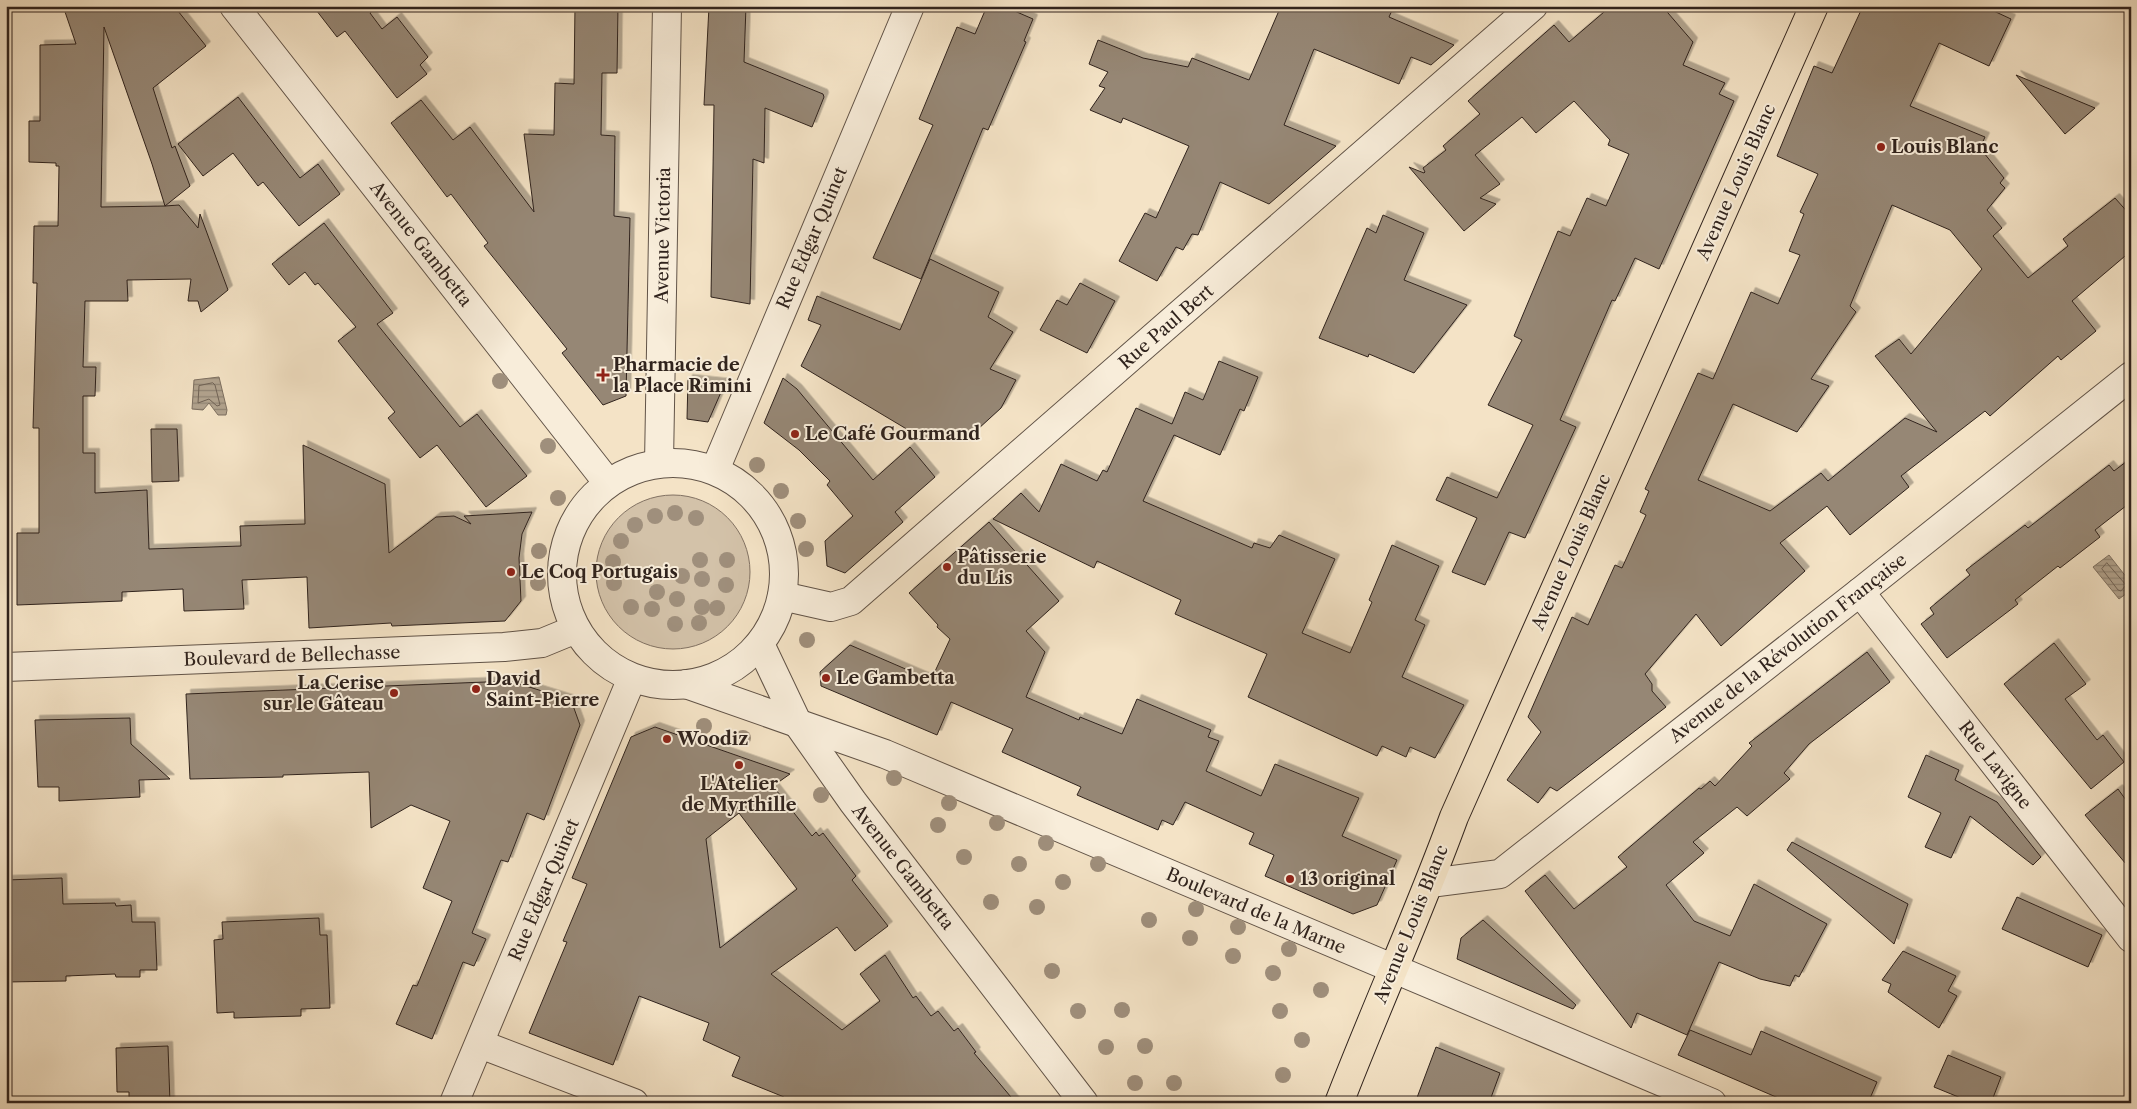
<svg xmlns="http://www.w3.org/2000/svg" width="2137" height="1109" viewBox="0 0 2137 1109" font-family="'Libre Caslon Text',serif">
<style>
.green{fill:#d3c2a9;stroke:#827263}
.water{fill:url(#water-rules);stroke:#7d6f60}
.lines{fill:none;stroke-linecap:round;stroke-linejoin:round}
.shore{stroke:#706255;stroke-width:1}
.building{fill:#968775;stroke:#30231d;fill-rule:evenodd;filter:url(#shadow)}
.minor-casing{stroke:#615347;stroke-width:30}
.major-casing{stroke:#30231d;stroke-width:30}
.minor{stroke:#f8edda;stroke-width:28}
.major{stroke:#f4e3c6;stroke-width:28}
.tree{fill:#9f8f7c}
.poi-dot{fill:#8f2418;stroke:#f8edda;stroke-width:2}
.labels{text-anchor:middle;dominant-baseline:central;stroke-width:4;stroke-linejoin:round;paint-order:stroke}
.poi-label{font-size:18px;font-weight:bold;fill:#30231d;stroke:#f8edda;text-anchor:start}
.street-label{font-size:18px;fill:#30231d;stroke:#f8edda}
</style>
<defs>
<pattern id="water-rules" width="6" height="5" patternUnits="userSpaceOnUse" patternTransform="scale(1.25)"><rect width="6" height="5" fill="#b1a28d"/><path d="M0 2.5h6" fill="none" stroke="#908473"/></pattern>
<filter id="shadow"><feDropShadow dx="4.5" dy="-4.5" stdDeviation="0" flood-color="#0004"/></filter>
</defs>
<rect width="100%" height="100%" fill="#f4e3c6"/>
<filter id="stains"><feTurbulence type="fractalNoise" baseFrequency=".004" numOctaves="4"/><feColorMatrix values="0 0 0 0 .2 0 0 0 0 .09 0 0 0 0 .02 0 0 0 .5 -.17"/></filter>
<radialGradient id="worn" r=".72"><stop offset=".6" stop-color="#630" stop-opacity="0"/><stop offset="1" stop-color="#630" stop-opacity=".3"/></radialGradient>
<circle class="green" cx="673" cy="572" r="77"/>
<g class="water">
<polygon points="219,377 227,410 226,415 218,415 209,403 203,410 192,409 194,380"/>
<polygon points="2109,555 2131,583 2131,590 2119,599 2093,567"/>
</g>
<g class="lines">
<g class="shore">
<polygon points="213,383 215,385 220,405 217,406 209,399 198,403 199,386"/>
<polygon points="2107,563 2126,585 2121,591 2118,590 2102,569"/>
</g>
</g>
<g class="building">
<path d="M63,6H174L206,46L153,88L172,148L175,146L190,186L165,206L179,205L198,228L200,214L228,290L201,312L198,301H188L191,279L127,280L128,301H85L83,367H96L95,396H83V453H95V493L147,490L149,549L241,546L240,526L305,524L303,445L385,484L389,553L436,517L454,516L471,524L464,516L532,512L522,534L519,558L521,601L505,621L392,626L391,623L309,628L307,577L242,580L244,609L184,611L183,589L122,592V601L17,605V533H39V428H33L37,283H33L34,226H58L59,166H56V163L29,162V121H40V45L76,44ZM104,27L152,164L165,206L101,207Z"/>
<polygon points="313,6 378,6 370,13 382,29 397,17 428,57 420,65 427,74 397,98 345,31 337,37"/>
<polygon points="575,6 618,6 617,73 602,73 601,135 615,136 614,216 630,218 626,396 603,405 562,353 567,349 484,246 488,243 451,194 447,197 391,123 421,100 453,140 470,127 534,212 524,134 554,135 555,83 574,84"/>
<polygon points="709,6 746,6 744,62 823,94 824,97 812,127 765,108 764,163 753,159 750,304 711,297 714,105 704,105"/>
<polygon points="987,6 1003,6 1033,19 1024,41 1026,42 988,130 983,128 921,279 873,258 933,125 919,119 957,27 975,34"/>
<polygon points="1281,6 1394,6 1389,17 1454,45 1431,65 1411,57 1399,84 1314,49 1284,125 1336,146 1269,204 1220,182 1198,235 1192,234 1183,250 1176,247 1157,281 1119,261 1145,213 1156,218 1189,146 1123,118 1121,123 1090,110 1105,88 1099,86 1108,72 1089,64 1098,40 1143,58 1188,67 1192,58 1249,80"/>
<polygon points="1611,6 1662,6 1693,42 1683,65 1725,83 1719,94 1734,101 1659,269 1635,258 1615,301 1612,300 1560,420 1576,427 1525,538 1509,532 1485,585 1452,572 1477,518 1436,500 1447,477 1497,498 1533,425 1488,405 1522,340 1514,336 1558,231 1570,236 1587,198 1606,206 1629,154 1608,145 1610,140 1574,101 1536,133 1522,117 1475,155 1500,184 1480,198 1496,204 1464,231 1409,167 1424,173 1425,172 1423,168 1446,150 1443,146 1480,114 1468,101 1554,25 1569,42"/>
<path d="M1863,6H1983L2011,19L1989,66L1939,43L1910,106L1985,137L1980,148L2004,178L2000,183L2005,188L1987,210L2002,228L1993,236L2028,278L2068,246L2063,239L2115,198L2131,216V251L2072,301L2096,331L2061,360L2058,356L1990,416L1985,411L1901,476L1909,487L1850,535L1827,506L1780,543L1805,571L1721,646L1696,614L1645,674L1652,684V691L1666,707L1557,791L1550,787L1538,803L1507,780L1541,732L1528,717L1572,617L1588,625L1615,565L1622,568L1646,515L1640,512L1649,491L1645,489L1698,373L1713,379L1751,292L1778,304L1800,255L1789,251L1804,214L1800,212L1818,174L1777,156L1814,66L1832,73ZM1892,205L1950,230L1982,269L1911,354L1899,339L1875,356L1937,432L1905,418L1828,481L1821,473L1770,511L1698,480L1733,404L1797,432L1829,386L1811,379L1856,312L1850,306Z"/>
<polygon points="2016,75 2095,108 2065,134"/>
<polygon points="238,97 300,178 318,164 340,194 299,226 263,182 258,186 233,153 203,176 178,144"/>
<polygon points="1383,215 1424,233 1404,280 1467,305 1414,373 1369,354 1368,357 1319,338 1367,228 1376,233"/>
<polygon points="324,223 393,313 377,324 460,427 477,414 527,476 486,507 437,445 420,458 388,418 395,412 338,341 356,327 318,283 315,285 305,272 289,285 272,264"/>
<polygon points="930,259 999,292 988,317 1013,332 990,369 1016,380 1001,408 966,440 925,440 801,366 821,325 808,320 817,296 900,330"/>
<polygon points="1080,283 1115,301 1087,353 1040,330 1057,300 1067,305"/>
<polygon points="1219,361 1258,377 1244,411 1240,409 1220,455 1174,435 1143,501 1252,548 1254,543 1270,548 1279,535 1335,559 1302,633 1350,653 1372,602 1369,600 1392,545 1439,566 1415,620 1425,625 1402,677 1464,705 1435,758 1410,747 1406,757 1382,746 1377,756 1248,697 1267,654 1175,614 1181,600 1097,561 1094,568 993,519 1021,493 1039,512 1061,464 1097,481 1103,470 1107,472 1136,408 1172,424 1185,392 1203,400"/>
<polygon points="783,378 797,389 873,480 910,447 935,477 895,512 903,522 845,573 827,566 825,541 853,516 827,485 830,481 799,450 764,423"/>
<polygon points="688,379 725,383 708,422 687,419"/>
<polygon points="151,429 177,429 179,481 152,482"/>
<polygon points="2131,458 2131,502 2095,530 2100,537 2060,568 2058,566 2015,600 2018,604 1947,658 1921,624 1934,614 1930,608 1970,575 1966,570 2025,525 2028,528 2109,465 2114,471"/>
<polygon points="989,522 1059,601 1026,631 1045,652 1026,697 1079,720 1080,717 1122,734 1137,699 1211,730 1208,737 1219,741 1206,771 1261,796 1275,764 1359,798 1342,836 1397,860 1377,905 1353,914 1265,876 1274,855 1249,844 1254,833 1185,802 1173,825 1162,820 1158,830 1077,795 1081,787 1002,752 1013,729 951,702 937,735 821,686 820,672 850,645 931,680 950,639 937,627 938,625 909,593"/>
<polygon points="2054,643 2086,684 2065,699 2097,740 2103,735 2124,762 2091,789 2004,684"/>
<polygon points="1867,652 1890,682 1809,744 1784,773 1790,779 1747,816 1737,807 1693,842 1704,853 1666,885 1694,921 1730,936 1754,884 1827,924 1799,977 1795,975 1790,986 1760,979 1719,962 1687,1035 1637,1013 1631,1028 1525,891 1545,875 1574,909 1627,867 1618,857 1699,788 1701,789 1710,781 1715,786 1752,746 1749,743"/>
<polygon points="510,681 571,700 580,725 544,820 527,813 508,862 501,860 472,933 486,939 474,966 463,962 432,1039 396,1024 413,985 417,986 452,901 423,888 450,821 411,805 371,828 369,772 283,775 283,777 190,779 186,694"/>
<polygon points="130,718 131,744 170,779 139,780 140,797 59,801 59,787 38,787 35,720"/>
<path d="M655,727L790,774L773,786L812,836L816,832L819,836L823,833L856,876L852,880L888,926L855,951L837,927L771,974L842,1030L880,1001L860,974L885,955L913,998L916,996L931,1016L938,1011L954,1031L958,1028L976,1052L974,1053L1016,1103H782L784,1097L732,1076L740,1057L703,1040L709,1023L639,996L613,1065L529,1033L567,942L563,941L587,884L572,878L631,737ZM739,813L797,889L720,948L706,839Z"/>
<polygon points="1926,755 1959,770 1955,780 1997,802 2041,857 2033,865 1970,816 1951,858 1925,847 1941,813 1908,797"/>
<polygon points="2118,789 2131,807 2131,870 2085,815"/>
<polygon points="1792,842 1908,904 1894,944 1787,850"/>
<polygon points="62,878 63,904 115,903 116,906 131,905 132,922 155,922 157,970 140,970 140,977 116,977 115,974 66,976 66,981 6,982 6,880"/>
<polygon points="2017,897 2102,935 2088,967 2002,929"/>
<polygon points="319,918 320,935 327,935 330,1008 301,1009 301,1016 265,1017 234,1018 234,1012 217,1013 214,940 223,939 222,922"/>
<polygon points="1483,920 1576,1005 1573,1009 1457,959 1461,938"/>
<polygon points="1903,951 1956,976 1948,991 1957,996 1939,1028 1888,992 1891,984 1882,980"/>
<polygon points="1690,1030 1751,1055 1761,1031 1877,1082 1868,1103 1790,1103 1678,1055"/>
<polygon points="168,1046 170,1103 129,1103 129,1092 117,1092 116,1048"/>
<polygon points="1436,1047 1500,1073 1489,1103 1415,1103"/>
<polygon points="1948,1055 2001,1077 1991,1103 1973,1103 1934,1087"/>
</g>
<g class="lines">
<g class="minor-casing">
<g id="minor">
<polyline points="234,6 608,483"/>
<polyline points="659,463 667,6"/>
<circle cx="673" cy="574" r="111"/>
<polyline points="715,470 910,6"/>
<polyline points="1860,592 2131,938"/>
<polyline points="782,596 831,607 851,601 1533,6"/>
<polyline points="760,644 798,724 853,802 1084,1103"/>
<polyline points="6,667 504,647 542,643 576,629"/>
<polyline points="686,684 885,754 1712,1103"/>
<polyline points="1430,883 1500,874 1860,592 2131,376"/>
<polyline points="480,1044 634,1103"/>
<polyline points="454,1103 632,678"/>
</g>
</g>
<g class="major-casing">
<path id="major" d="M1339,1103C1376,1007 1419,913 1454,817L1814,6"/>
</g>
<use href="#minor" class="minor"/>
<use href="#major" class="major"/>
</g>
<g class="tree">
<circle cx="500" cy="381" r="8"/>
<circle cx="548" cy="446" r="8"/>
<circle cx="757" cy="465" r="8"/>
<circle cx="781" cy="491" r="8"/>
<circle cx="558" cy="498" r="8"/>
<circle cx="675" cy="513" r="8"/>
<circle cx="655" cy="516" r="8"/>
<circle cx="696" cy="518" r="8"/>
<circle cx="798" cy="521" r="8"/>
<circle cx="635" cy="525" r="8"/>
<circle cx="621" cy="541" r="8"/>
<circle cx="806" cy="549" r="8"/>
<circle cx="539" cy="551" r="8"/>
<circle cx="700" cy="560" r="8"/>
<circle cx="727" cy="560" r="8"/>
<circle cx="613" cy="562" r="8"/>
<circle cx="682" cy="576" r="8"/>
<circle cx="702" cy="579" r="8"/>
<circle cx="538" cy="583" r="8"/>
<circle cx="614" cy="583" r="8"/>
<circle cx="726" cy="585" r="8"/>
<circle cx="657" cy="592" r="8"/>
<circle cx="677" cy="599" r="8"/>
<circle cx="631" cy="607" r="8"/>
<circle cx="702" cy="607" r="8"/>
<circle cx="717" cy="608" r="8"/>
<circle cx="652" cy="609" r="8"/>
<circle cx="699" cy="623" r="8"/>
<circle cx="675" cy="624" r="8"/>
<circle cx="807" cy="640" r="8"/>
<circle cx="704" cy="726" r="8"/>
<circle cx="743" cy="738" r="8"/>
<circle cx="894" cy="778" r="8"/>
<circle cx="821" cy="795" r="8"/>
<circle cx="949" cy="803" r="8"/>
<circle cx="997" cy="823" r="8"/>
<circle cx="938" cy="825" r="8"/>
<circle cx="1046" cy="843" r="8"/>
<circle cx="964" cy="857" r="8"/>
<circle cx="1019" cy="864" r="8"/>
<circle cx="1098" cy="864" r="8"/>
<circle cx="1063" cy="882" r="8"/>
<circle cx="991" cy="902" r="8"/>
<circle cx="1037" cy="907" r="8"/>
<circle cx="1196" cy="909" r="8"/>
<circle cx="1149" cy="920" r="8"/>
<circle cx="1238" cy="927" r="8"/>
<circle cx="1190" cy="938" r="8"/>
<circle cx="1289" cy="949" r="8"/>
<circle cx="1233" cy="956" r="8"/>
<circle cx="1052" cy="971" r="8"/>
<circle cx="1273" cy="973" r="8"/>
<circle cx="1321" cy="990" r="8"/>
<circle cx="1122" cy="1010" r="8"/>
<circle cx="1078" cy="1011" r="8"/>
<circle cx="1280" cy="1011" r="8"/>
<circle cx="1302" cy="1040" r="8"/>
<circle cx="1145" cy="1046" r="8"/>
<circle cx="1106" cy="1047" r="8"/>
<circle cx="1283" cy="1075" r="8"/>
<circle cx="1135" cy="1083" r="8"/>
<circle cx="1174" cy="1083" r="8"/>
</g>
<g class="poi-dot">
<circle cx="1881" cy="147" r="5"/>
<path d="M600.5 367.5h5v5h5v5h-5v5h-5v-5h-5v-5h5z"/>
<circle cx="795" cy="434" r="5"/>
<circle cx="947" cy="567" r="5"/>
<circle cx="511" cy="572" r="5"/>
<circle cx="826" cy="678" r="5"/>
<circle cx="476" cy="689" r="5"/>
<circle cx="394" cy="693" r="5"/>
<circle cx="667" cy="739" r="5"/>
<circle cx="739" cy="765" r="5"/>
<circle cx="1290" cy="879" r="5"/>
</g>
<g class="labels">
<g class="poi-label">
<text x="1891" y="147">Louis Blanc</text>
<text x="613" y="365">Pharmacie de<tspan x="613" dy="21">la Place Rimini</tspan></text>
<text x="805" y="434">Le Café Gourmand</text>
<text x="957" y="557">Pâtisserie<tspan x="957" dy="21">du Lis</tspan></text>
<text x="521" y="572">Le Coq Portugais</text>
<text x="836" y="678">Le Gambetta</text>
<text x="486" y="679">David<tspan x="486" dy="21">Saint-Pierre</tspan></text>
<text x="384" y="683" text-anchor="end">La Cerise<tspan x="384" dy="21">sur le Gâteau</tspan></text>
<text x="677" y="739">Woodiz</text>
<text x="739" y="784" text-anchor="middle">L'Atelier<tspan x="739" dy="21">de Myrthille</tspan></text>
<text x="1300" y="879">13 original</text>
</g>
<g class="street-label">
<text transform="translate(1736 182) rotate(-66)">Avenue Louis Blanc</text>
<text transform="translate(663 235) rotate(-89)">Avenue Victoria</text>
<text transform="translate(812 238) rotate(-67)">Rue Edgar Quinet</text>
<text transform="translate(421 244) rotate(52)">Avenue Gambetta</text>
<text transform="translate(1166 327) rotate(-41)">Rue Paul Bert</text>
<text transform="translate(1571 552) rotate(-66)">Avenue Louis Blanc</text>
<text transform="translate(1788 648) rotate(-38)">Avenue de la Révolution Française</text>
<text transform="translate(292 656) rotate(-2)">Boulevard de Bellechasse</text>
<text transform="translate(1995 765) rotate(52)">Rue Lavigne</text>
<text transform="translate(903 867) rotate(52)">Avenue Gambetta</text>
<text transform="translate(544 890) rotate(-67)">Rue Edgar Quinet</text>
<text transform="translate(1256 911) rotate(23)">Boulevard de la Marne</text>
<text transform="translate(1411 924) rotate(-68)">Avenue Louis Blanc</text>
</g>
</g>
<rect width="2137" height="1109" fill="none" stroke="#f4e3c6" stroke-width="25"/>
<rect x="8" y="8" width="2122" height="1094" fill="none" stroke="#30231d" stroke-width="2.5"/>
<rect x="12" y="12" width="2112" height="1084" fill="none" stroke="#30231d"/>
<rect width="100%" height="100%" filter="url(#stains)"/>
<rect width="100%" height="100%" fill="url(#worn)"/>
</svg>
